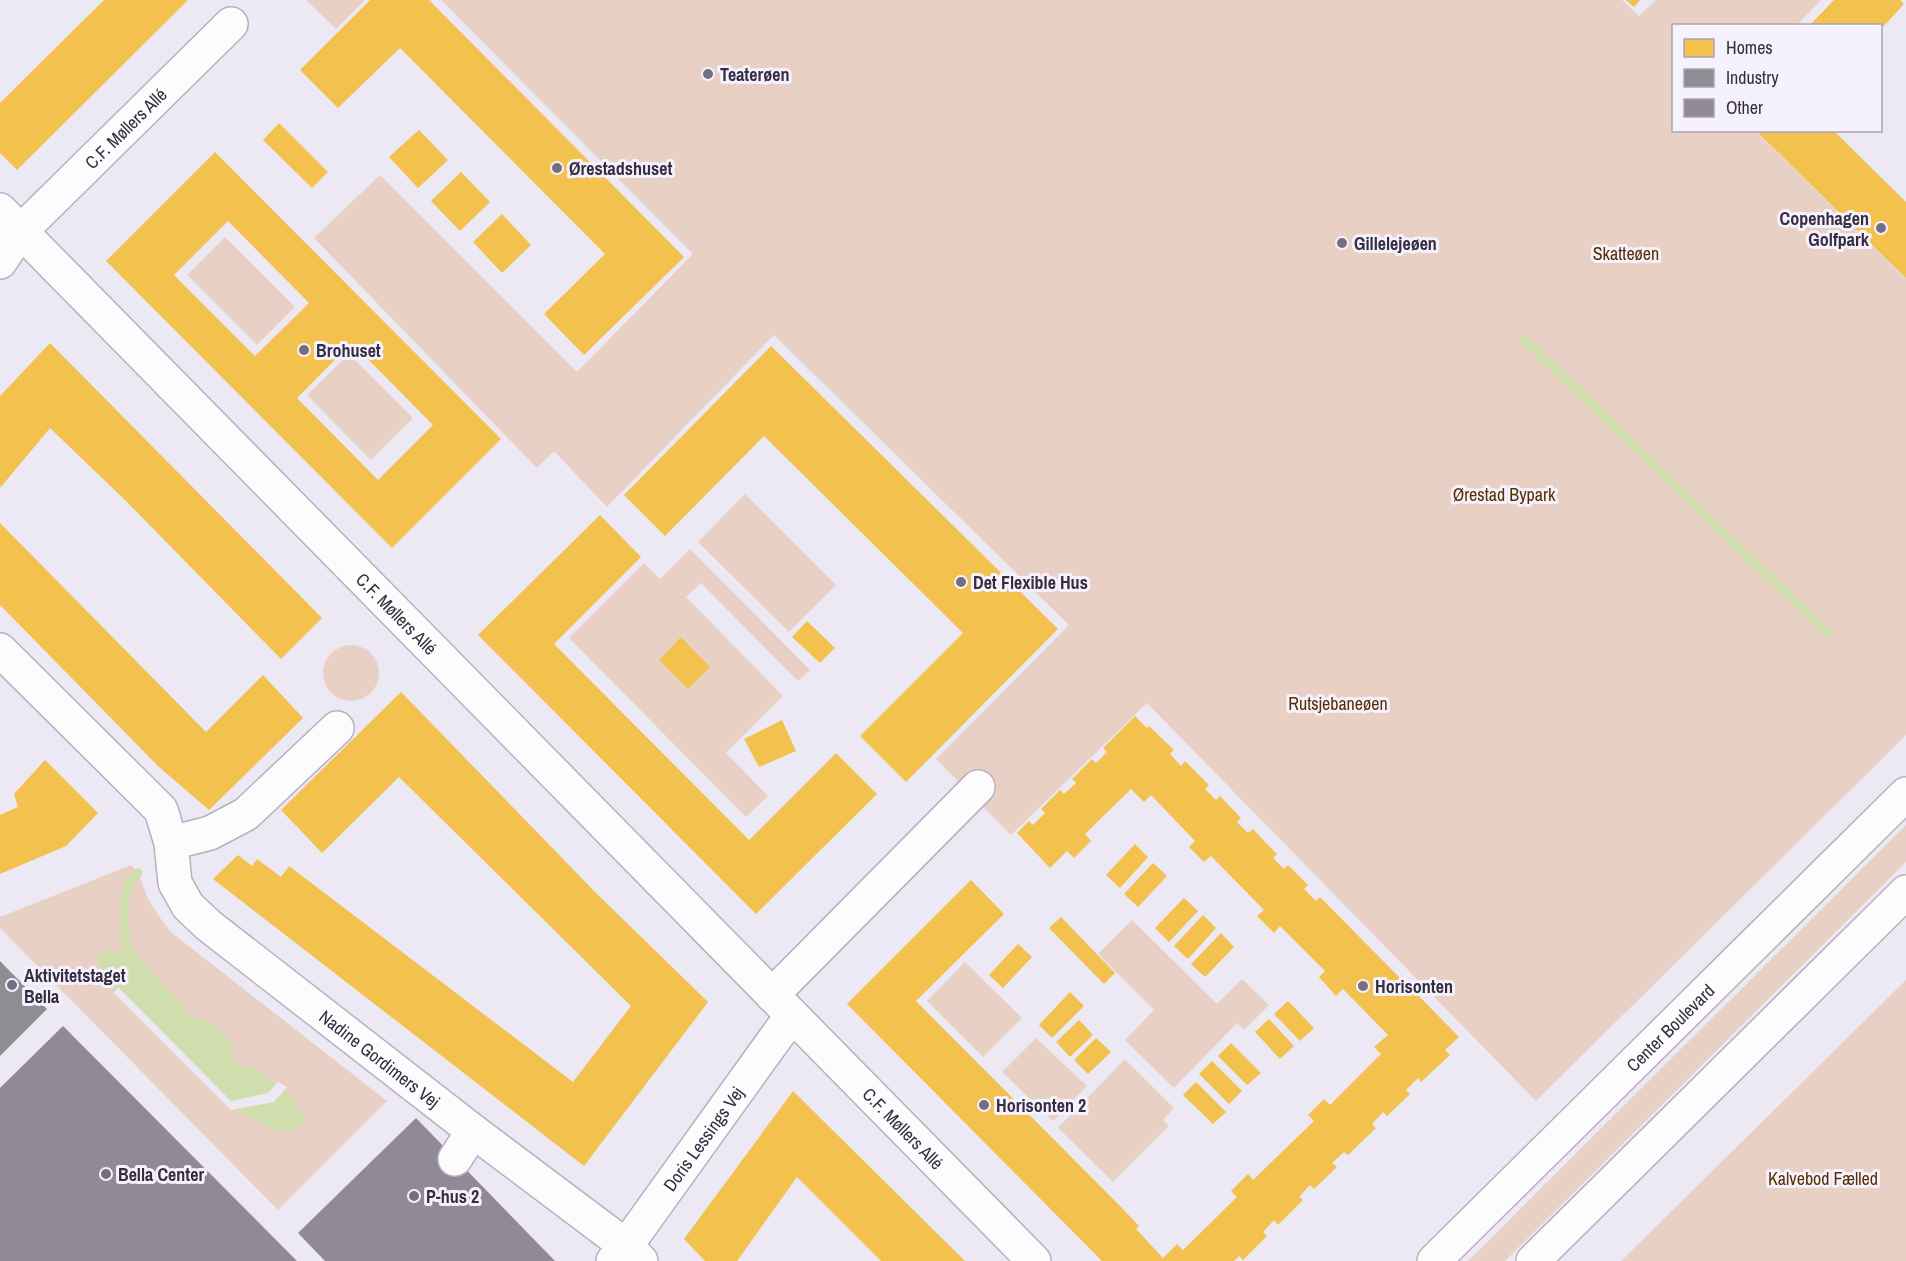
<svg xmlns="http://www.w3.org/2000/svg" width="1906" height="1261" viewBox="0 0 1906 1261" font-family="'Archivo Narrow',sans-serif">
<style>
.green{fill:#e8d1c4}
.water{fill:#d0deae}
.pier{fill:#ece8f4}
.homes{fill:#f2c14e;fill-rule:evenodd}
.industry{fill:#8d8d92}
.lines{fill:none;stroke-linecap:round;stroke-linejoin:round}
.stream{stroke:#d0deae;stroke-width:9}
.building{fill:#928996}
.minor-casing{stroke:#b6b0bf;stroke-width:36}
.minor{stroke:#fcfcfd;stroke-width:33}
.poi-dot{fill:#756e80;stroke:#f6f2fd;stroke-width:2}
.labels{text-anchor:middle;dominant-baseline:central;stroke-width:6;stroke-linejoin:round;paint-order:stroke}
.poi-label{font-size:18px;font-weight:bold;fill:#352d41;stroke:#f6f2fd;text-anchor:start}
.street-label{font-size:18px;fill:#352d41;stroke:#f6f2fd}
.park-label{font-size:18px;fill:#562f03;stroke:#f6f2fd}
</style>
<rect width="100%" height="100%" fill="#ece8f4"/>
<g class="green">
<polygon points="306,0 365,0 336,29"/>
<polygon points="441,0 1622,0 1639,16 1656,0 1821,0 1797,25 1674,26 1674,130 1755,131 1906,278 1906,735 1536,1101 1147,703 1011,835 936,759 1069,625 774,335 607,507 554,451 537,468 314,238 380,175 577,372 693,254"/>
<polygon points="225,237 295,307 257,345 187,275"/>
<polygon points="349,354 413,418 371,460 307,395"/>
<polygon points="745,494 836,585 789,632 698,542"/>
<polygon points="690,549 810,670 798,681 701,583 686,597 783,696 726,753 768,796 746,817 569,638 644,563 660,579"/>
<circle cx="351" cy="673" r="28"/>
<polygon points="1906,825 1906,862 1505,1261 1468,1261"/>
<path d="M131,865C143,879 141,881 147,896C153,909 163,922 172,933L387,1101L278,1210L0,928V917Z"/>
<polygon points="1132,920 1217,1004 1242,979 1269,1005 1244,1030 1237,1023 1174,1088 1125,1040 1154,1010 1098,954"/>
<polygon points="965,962 1022,1018 983,1057 927,1001"/>
<polygon points="1906,980 1906,1261 1621,1261"/>
<polygon points="1036,1038 1087,1086 1053,1121 1002,1072"/>
<polygon points="1125,1059 1174,1108 1163,1120 1169,1126 1113,1182 1058,1128"/>
</g>
<polygon class="water" points="105,951 134,955 147,963 152,972 192,1016 210,1022 227,1036 234,1060 241,1067 253,1067 292,1095 301,1114 308,1118 306,1124 290,1132 269,1127 232,1108 116,991 101,973 97,958"/>
<polygon class="pier" points="118,987 231,1101 268,1093 278,1082 287,1087 274,1102 231,1110 114,993"/>
<g class="homes">
<polygon points="104,0 188,0 17,170 0,153 0,103"/>
<polygon points="370,0 429,0 684,257 584,355 544,314 605,254 400,48 338,108 300,70"/>
<polygon points="1626,0 1640,0 1634,7"/>
<polygon points="1834,0 1900,0 1904,4 1881,29 1881,26 1809,26"/>
<polygon points="279,123 328,172 312,188 263,140"/>
<polygon points="419,130 448,160 418,188 389,157"/>
<polygon points="1755,130 1833,130 1906,202 1906,278"/>
<path d="M215,152L501,439L392,548L106,261ZM228,221L309,303L255,356L174,275ZM352,343L433,425L378,480L297,398Z"/>
<polygon points="461,172 490,202 460,231 431,201"/>
<polygon points="502,214 531,245 502,273 473,242"/>
<polygon points="50,343 322,618 281,659 126,501 50,428 0,488 0,396"/>
<polygon points="771,346 1058,629 906,782 860,736 963,633 764,436 665,536 624,495"/>
<polygon points="600,515 641,557 554,644 749,840 836,753 877,794 756,914 478,635"/>
<polygon points="0,523 206,732 263,675 303,718 209,810 158,766 0,605"/>
<polygon points="807,621 835,648 820,663 792,637"/>
<polygon points="681,637 710,667 688,689 659,660"/>
<polygon points="401,692 596,893 708,1002 584,1166 213,879 238,855 252,866 257,859 281,877 289,866 573,1082 631,1006 399,777 322,853 281,810"/>
<polygon points="1135,716 1147,728 1149,726 1174,750 1170,754 1181,766 1185,761 1209,785 1205,789 1216,800 1220,796 1241,818 1237,822 1248,833 1253,829 1266,843 1277,854 1273,858 1284,869 1288,865 1308,885 1304,889 1316,901 1320,897 1391,969 1400,978 1397,982 1408,994 1412,989 1459,1037 1445,1050 1450,1055 1421,1082 1418,1078 1406,1090 1410,1094 1387,1116 1383,1112 1372,1124 1376,1128 1348,1155 1344,1152 1332,1163 1337,1167 1314,1189 1310,1185 1299,1197 1303,1200 1278,1225 1274,1220 1263,1232 1267,1236 1243,1260 1239,1256 1234,1261 1102,1261 847,1004 971,880 1004,914 916,1001 1121,1207 1139,1226 1136,1229 1163,1258 1177,1244 1183,1250 1237,1197 1231,1191 1248,1174 1253,1180 1314,1121 1308,1115 1324,1099 1330,1105 1381,1054 1374,1047 1388,1035 1343,989 1336,996 1319,977 1325,971 1280,926 1274,933 1257,916 1264,910 1211,856 1204,862 1189,847 1195,841 1151,795 1144,802 1131,789 1085,834 1091,841 1074,858 1067,851 1050,868 1017,833 1029,821 1033,825 1045,813 1041,809 1060,790 1064,794 1076,783 1072,779 1092,759 1096,763 1107,752 1103,748"/>
<polygon points="782,720 796,751 759,767 744,739"/>
<polygon points="45,760 98,813 66,846 0,874 0,815 18,807 14,794"/>
<polygon points="1135,844 1148,857 1120,888 1106,875"/>
<polygon points="1153,863 1167,876 1138,907 1124,894"/>
<polygon points="1184,898 1198,911 1169,942 1155,928"/>
<polygon points="1203,915 1216,928 1188,959 1174,946"/>
<polygon points="1061,917 1115,973 1104,984 1049,928"/>
<polygon points="1221,933 1234,947 1205,977 1191,964"/>
<polygon points="1018,944 1032,957 1003,988 989,975"/>
<polygon points="1070,992 1084,1006 1052,1038 1039,1025"/>
<polygon points="1288,1001 1314,1028 1300,1041 1274,1014"/>
<polygon points="1269,1019 1294,1046 1280,1059 1255,1032"/>
<polygon points="1079,1020 1093,1035 1070,1057 1056,1042"/>
<polygon points="1096,1038 1111,1052 1088,1074 1074,1060"/>
<polygon points="1231,1043 1261,1073 1247,1085 1218,1056"/>
<polygon points="1212,1061 1242,1091 1229,1104 1199,1074"/>
<polygon points="1196,1082 1226,1112 1213,1124 1183,1095"/>
<polygon points="793,1091 965,1261 881,1261 797,1177 737,1261 705,1261 684,1239"/>
</g>
<polygon class="industry" points="0,961 47,1009 0,1056"/>
<g class="lines">
<g class="stream">
<polyline points="1525,340 1827,633"/>
<path d="M134,955L127,946L125,940C125,920 119,886 138,873"/>
</g>
</g>
<g class="building">
<polygon points="63,1026 297,1261 0,1261 0,1088"/>
<polygon points="416,1118 555,1261 325,1261 298,1233"/>
</g>
<g class="lines">
<g class="minor-casing">
<g id="minor">
<path id="s1" d="M0,210L1034,1261"/>
<path id="s2" d="M0,262L21,231L231,24"/>
<polyline points="0,650 161,810 171,843"/>
<path id="s3" d="M337,728L246,814L210,833L171,843L175,883L188,906L208,925L473,1131L626,1246L641,1261"/>
<polyline points="772,995 978,787"/>
<polyline points="455,1159 473,1131"/>
<path id="s4" d="M613,1261L626,1246L792,1015"/>
<path id="s5" d="M1434,1261L1906,794"/>
<polyline points="1533,1261 1906,892"/>
</g>
</g>
<use href="#minor" class="minor"/>
</g>
<g class="poi-dot">
<circle cx="708" cy="74" r="6"/>
<circle cx="557" cy="168" r="6"/>
<circle cx="1881" cy="228" r="6"/>
<circle cx="1342" cy="243" r="6"/>
<circle cx="304" cy="350" r="6"/>
<circle cx="961" cy="582" r="6"/>
<circle cx="12" cy="985" r="6"/>
<circle cx="1363" cy="986" r="6"/>
<circle cx="984" cy="1105" r="6"/>
<circle cx="106" cy="1174" r="6"/>
<circle cx="414" cy="1196" r="6"/>
</g>
<g class="labels">
<g class="poi-label">
<text x="720" y="74">Teaterøen</text>
<text x="569" y="168">Ørestadshuset</text>
<text x="1869" y="218" text-anchor="end">Copenhagen<tspan x="1869" dy="21">Golfpark</tspan></text>
<text x="1354" y="243">Gillelejeøen</text>
<text x="316" y="350">Brohuset</text>
<text x="973" y="582">Det Flexible Hus</text>
<text x="24" y="975">Aktivitetstaget<tspan x="24" dy="21">Bella</tspan></text>
<text x="1375" y="986">Horisonten</text>
<text x="996" y="1105">Horisonten 2</text>
<text x="118" y="1174">Bella Center</text>
<text x="426" y="1196">P-hus 2</text>
</g>
<g class="street-label">
<text stroke="none"><textPath href="#s2" startOffset="184">C.F. Møllers Allé</textPath></text>
<text stroke="none"><textPath href="#s1" startOffset="566">C.F. Møllers Allé</textPath></text>
<text stroke="none"><textPath href="#s5" startOffset="332">Center Boulevard</textPath></text>
<text stroke="none"><textPath href="#s3" startOffset="518">Nadine Gordimers Vej</textPath></text>
<text stroke="none"><textPath href="#s1" startOffset="1288">C.F. Møllers Allé</textPath></text>
<text stroke="none"><textPath href="#s4" startOffset="152">Doris Lessings Vej</textPath></text>
</g>
<g class="park-label">
<text x="1626" y="253">Skatteøen</text>
<text x="1504" y="494">Ørestad Bypark</text>
<text x="1338" y="703">Rutsjebaneøen</text>
<text x="1823" y="1178">Kalvebod Fælled</text>
</g>
</g>
<rect x="1672" y="24" width="210" height="108" fill="#f6f2fd" stroke="#a9a3b2" stroke-width="1.5"/>
<rect x="1684" y="39" width="30" height="18" fill="#f2c14e" stroke="#a9a3b2" stroke-width="1.5"/>
<text x="1726" y="54" font-size="18" fill="#352d41">Homes</text>
<rect x="1684" y="69" width="30" height="18" fill="#8d8d92" stroke="#a9a3b2" stroke-width="1.5"/>
<text x="1726" y="84" font-size="18" fill="#352d41">Industry</text>
<rect x="1684" y="99" width="30" height="18" fill="#928996" stroke="#a9a3b2" stroke-width="1.5"/>
<text x="1726" y="114" font-size="18" fill="#352d41">Other</text>
</svg>
